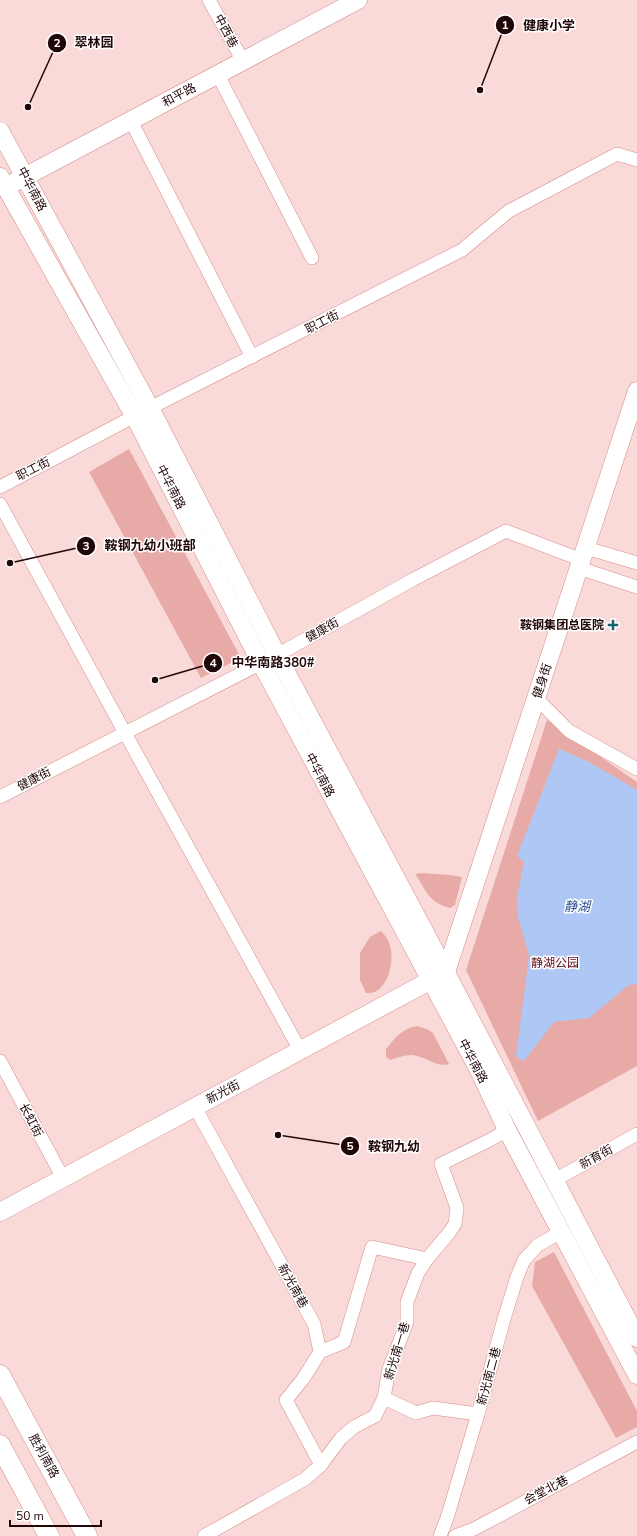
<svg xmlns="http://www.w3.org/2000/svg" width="637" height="1536" viewBox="0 0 637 1536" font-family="'Nunito Sans','Noto Sans SC',sans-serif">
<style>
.green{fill:#e8aaa6}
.water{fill:#afc7f4}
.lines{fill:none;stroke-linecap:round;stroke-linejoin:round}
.street-casing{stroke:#d58c89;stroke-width:14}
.secondary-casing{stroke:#d58c89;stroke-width:19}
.primary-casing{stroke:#d58c89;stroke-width:21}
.street{stroke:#fff;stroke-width:13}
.secondary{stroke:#fff;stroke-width:18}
.primary{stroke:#fff;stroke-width:20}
.poi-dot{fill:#16656a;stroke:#fff;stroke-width:1.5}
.labels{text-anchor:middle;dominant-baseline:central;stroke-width:3;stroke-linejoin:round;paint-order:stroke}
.street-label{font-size:12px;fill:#210708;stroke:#fff}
.poi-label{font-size:12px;font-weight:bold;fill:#210708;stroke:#fff;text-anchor:end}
.park-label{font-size:12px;fill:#600a14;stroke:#fff}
.water-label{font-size:13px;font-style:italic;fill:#2c4e90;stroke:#fff}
.leader{fill:none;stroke:#210708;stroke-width:1.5}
.callout-dot{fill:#210708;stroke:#fff;stroke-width:1.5}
.mark-label{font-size:12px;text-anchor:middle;font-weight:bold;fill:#fff}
.callout-label{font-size:13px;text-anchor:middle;font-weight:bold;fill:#210708;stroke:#fff;stroke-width:3;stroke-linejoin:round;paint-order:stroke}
</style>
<rect width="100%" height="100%" fill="#fadad8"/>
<g class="green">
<polygon points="129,449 241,658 201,678 89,472"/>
<polygon points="547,720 637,782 637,1066 538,1121 466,970"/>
<path d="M421,873L449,875L462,877L455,905L450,908C428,902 427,891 415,874Z"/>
<path d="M381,931C386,936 390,942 391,950C393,963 389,982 378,990C374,993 370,993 366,993L360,980V953L370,937Z"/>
<path d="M417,1026L427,1029L433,1033L449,1064C437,1068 425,1056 412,1055C404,1055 397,1058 390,1060L386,1057V1049C396,1037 401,1029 417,1026Z"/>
<polygon points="554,1252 637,1411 637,1427 616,1438 532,1286 535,1262"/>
</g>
<polygon class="water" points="559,749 587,761 637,790 637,984 629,985 589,1018 554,1022 524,1061 516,1056 529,956 518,917 517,897 524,862 517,856"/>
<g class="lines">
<g class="street-casing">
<g id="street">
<polyline points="209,0 243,61"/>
<polyline points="218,75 312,258"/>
<polyline points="131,121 252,357"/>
<polyline points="0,487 150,408 462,250 509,211 617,154 637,160"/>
<polyline points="0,504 125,733 300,1050"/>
<polyline points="586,548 637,563"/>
<polyline points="579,568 637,587"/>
<polyline points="536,698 569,731 637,769"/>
<polyline points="0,797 277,655 414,579 506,531 582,560"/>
<polyline points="0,1061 63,1178"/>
<polyline points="195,1107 314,1324 320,1352 303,1379 286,1400 321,1465"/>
<polyline points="555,1180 637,1134"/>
<polyline points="320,1352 344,1342 372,1247 427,1259"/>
<polyline points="384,1398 416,1413 433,1408 478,1414"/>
<polyline points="204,1536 305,1479 321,1465 341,1438 354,1427 375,1416 384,1398 389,1369 407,1322 407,1302 418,1273 427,1259 449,1233 455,1224 457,1208 441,1164 490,1140 507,1130"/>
<polyline points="440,1536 447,1518 478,1414 504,1319 517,1277 524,1260 538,1245 561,1232"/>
<polyline points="455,1536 474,1529 637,1442"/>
</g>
</g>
<g class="secondary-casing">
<g id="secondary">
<polyline points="0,131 150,408 277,655 422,927 637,1338"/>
<polyline points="0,177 135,417 261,663 480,1072 507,1130 637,1375"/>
<polyline points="15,182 358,0"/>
<polyline points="0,1212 446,972 637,391"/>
</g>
</g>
<g class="primary-casing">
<g id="primary">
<polyline points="0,1375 87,1536"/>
<polyline points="0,1445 49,1536"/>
</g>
</g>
<use href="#street" class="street"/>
<use href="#secondary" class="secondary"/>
<use href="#primary" class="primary"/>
</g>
<path class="poi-dot" d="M611 619h4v4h4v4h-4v4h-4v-4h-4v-4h4z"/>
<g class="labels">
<g class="street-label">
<text transform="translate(226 31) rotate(62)">中西巷</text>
<text transform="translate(179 95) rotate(-28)">和平路</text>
<text transform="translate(32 189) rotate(62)">中华南路</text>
<text transform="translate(322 322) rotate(-27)">职工街</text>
<text transform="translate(33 469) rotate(-27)">职工街</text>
<text transform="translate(171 487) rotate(63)">中华南路</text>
<text transform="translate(322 630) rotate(-29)">健康街</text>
<text transform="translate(542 681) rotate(-72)">健身街</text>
<text transform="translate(320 775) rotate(62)">中华南路</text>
<text transform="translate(34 779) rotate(-28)">健康街</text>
<text transform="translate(473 1061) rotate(62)">中华南路</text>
<text transform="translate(223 1092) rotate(-28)">新光街</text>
<text transform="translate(31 1120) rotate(62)">长虹街</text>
<text transform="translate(596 1157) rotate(-29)">新育街</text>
<text transform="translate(293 1286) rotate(61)">新光南巷</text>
<text transform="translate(397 1351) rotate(-73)">新光南一巷</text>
<text transform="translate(489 1376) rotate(-75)">新光南二巷</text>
<text transform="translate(44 1456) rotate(61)">胜利南路</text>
<text transform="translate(546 1490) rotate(-28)">会堂北巷</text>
</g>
<g class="poi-label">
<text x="604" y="625">鞍钢集团总医院</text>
</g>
<g class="park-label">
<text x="555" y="963">静湖公园</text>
</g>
<g class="water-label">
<text x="577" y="907">静湖</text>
</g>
</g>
<path class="leader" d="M480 90L505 25M28 107L57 43M10 563L86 546M155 680L213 663M278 1135L350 1146"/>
<g class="callout-dot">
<circle cx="480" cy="90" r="4"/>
<circle cx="28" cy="107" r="4"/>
<circle cx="10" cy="563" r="4"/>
<circle cx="155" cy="680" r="4"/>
<circle cx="278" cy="1135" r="4"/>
<circle cx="505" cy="25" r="10"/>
<circle cx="57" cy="43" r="10"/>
<circle cx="86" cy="546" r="10"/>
<circle cx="213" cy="663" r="10"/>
<circle cx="350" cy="1146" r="10"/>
</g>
<g class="mark-label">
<text x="505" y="29">1</text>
<text x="57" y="47">2</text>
<text x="86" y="550">3</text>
<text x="213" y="667">4</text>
<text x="350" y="1150">5</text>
</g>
<g class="callout-label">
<text x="549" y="30">健康小学</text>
<text x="94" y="47">翠林园</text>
<text x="150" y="550">鞍钢九幼小班部</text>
<text x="273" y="667">中华南路380#</text>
<text x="394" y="1151">鞍钢九幼</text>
</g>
<path d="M10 1520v6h91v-6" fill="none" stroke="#210708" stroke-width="2"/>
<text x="16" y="1520" font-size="12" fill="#210708" stroke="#ffffff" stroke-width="3" paint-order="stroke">50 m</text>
</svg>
